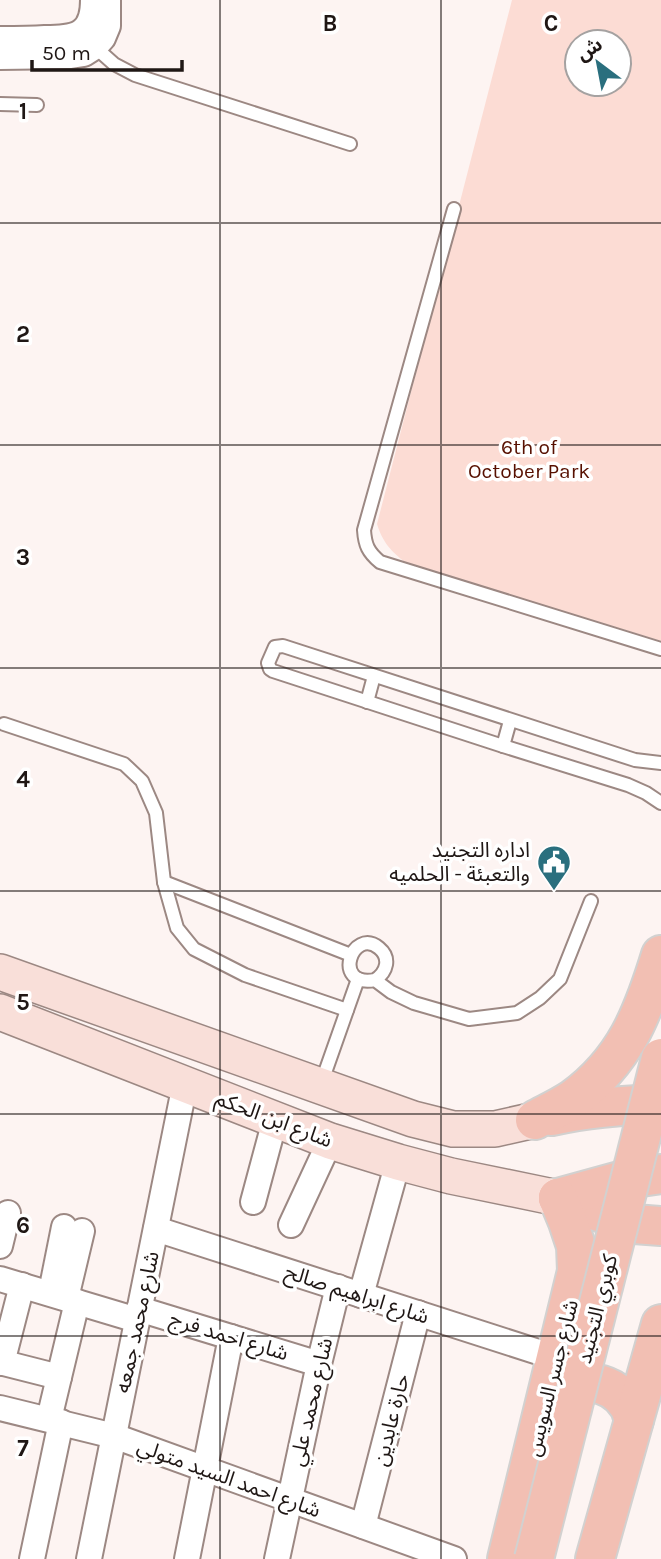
<svg xmlns="http://www.w3.org/2000/svg" width="661" height="1559" viewBox="0 0 661 1559" font-family="Karla,'Noto Sans Arabic',sans-serif">
<style>
.green{fill:#fcdcd4;fill-rule:evenodd}
.lines{fill:none;stroke-linecap:round;stroke-linejoin:round}
.service-casing{stroke:#9c8883;stroke-width:16}
.minor-casing{stroke:#9c8883;stroke-width:28}
.secondary-casing{stroke:#9c8883;stroke-width:38}
.primary-casing{stroke:#d2d1d0;stroke-width:42}
.service{stroke:#fff;stroke-width:12}
.minor{stroke:#fff;stroke-width:24}
.secondary{stroke:#f9dfd9;stroke-width:35}
.primary{stroke:#f2bfb3;stroke-width:38}
.primary-bridge-casing{stroke:#d2d1d0;stroke-width:42;stroke-linecap:butt}
.primary-bridge{stroke:#f2bfb3;stroke-width:38}
.grid{fill:none;stroke:#1f1715;stroke-width:2;stroke-opacity:0.55}
.labels{text-anchor:middle;dominant-baseline:central;stroke-width:7;stroke-linejoin:round;paint-order:stroke}
.park-label{font-size:21px;fill:#571001;stroke:#fff}
.poi-label{font-size:21px;fill:#1f1715;stroke:#fff;text-anchor:end}
.street-label{font-size:21px;fill:#1f1715;stroke:#fff}
.grid-label{font-size:23px;text-anchor:middle;font-weight:bold;fill:#1f1715;stroke:#fff;stroke-width:7;stroke-linejoin:round;paint-order:stroke}
</style>
<rect width="100%" height="100%" fill="#fdf4f2"/>
<path class="green" d="M512,0H661V641L406,563C391,551 383,543 377,524ZM577,42H619V84H577Z"/>
<g class="lines">
<g class="service-casing">
<g id="service">
<polyline points="95,47 114,64 135,75 350,144"/>
<polyline points="0,104 37,105"/>
<path d="M454,209L364,530C365,545 368,552 380,562L661,649"/>
<polyline points="367,702 374,676"/>
<polyline points="4,724 124,764 142,781 156,813 164,882 177,928 194,949 245,975 347,1010"/>
<polyline points="503,746 510,721"/>
<polyline points="661,763 635,760 283,646 275,647 268,663 270,669 273,671 503,746 628,785 646,793 661,803"/>
<polyline points="164,882 351,955"/>
<path d="M375,980C387,972 391,958 379,948C352,926 331,988 375,980L391,992L414,1003L469,1019L517,1013L540,998L560,979L591,901"/>
<polyline points="321,1084 358,979"/>
</g>
</g>
<g class="minor-casing">
<g id="minor">
<path d="M0,39C15,39 30,39 45,38C75,38 93,35 93,0"/>
<polyline points="0,57 71,56 84,54 95,47 103,38 108,26 108,0"/>
<polyline points="253,1202 275,1120"/>
<polyline points="291,1225 330,1141"/>
<polyline points="156,1229 557,1358"/>
<polyline points="0,1246 8,1213"/>
<polyline points="0,1279 137,1320"/>
<polyline points="52,1287 64,1227"/>
<polyline points="361,1295 398,1162"/>
<polyline points="66,1298 82,1231"/>
<polyline points="139,1309 319,1364"/>
<polyline points="0,1362 59,1377"/>
<polyline points="2,1363 22,1285"/>
<polyline points="0,1408 114,1436 454,1559"/>
<polyline points="49,1419 77,1302"/>
<polyline points="363,1526 418,1313"/>
<polyline points="32,1559 61,1422"/>
<polyline points="89,1559 185,1084"/>
<polyline points="187,1559 231,1337"/>
<polyline points="277,1559 319,1364 338,1287"/>
</g>
</g>
<g class="secondary-casing">
<g id="secondary">
<polyline points="0,972 413,1119 453,1129 495,1129 535,1120"/>
<polyline points="0,1012 330,1141 398,1162 451,1176 558,1198"/>
</g>
</g>
<g class="primary-casing">
<g id="primary">
<path d="M552,1116C588,1108 624,1105 661,1104"/>
<path d="M535,1120C548,1113 561,1107 573,1099C625,1061 643,1014 661,955"/>
<polyline points="558,1198 634,1224 661,1226"/>
<polyline points="558,1198 627,1179 661,1174"/>
<path d="M550,1399C572,1376 610,1377 628,1405C631,1409 632,1415 634,1420"/>
<polyline points="507,1559 577,1271 576,1246 568,1222 558,1198"/>
<polyline points="595,1559 661,1324"/>
</g>
</g>
<use href="#service" class="service"/>
<use href="#minor" class="minor"/>
<use href="#secondary" class="secondary"/>
<use href="#primary" class="primary"/>
<g class="primary-bridge-casing">
<polyline id="primary-bridge" points="534,1559 661,1058"/>
</g>
<use href="#primary-bridge" class="primary-bridge"/>
</g>
<path class="grid" d="M220,0V1559M441,0V1559M0,223H661M0,445H661M0,668H661M0,891H661M0,1114H661M0,1336H661"/>
<defs>
<g id="civic-pin" transform="scale(1.75)"><path d="M0 17L-7.5 6A9.5 9.5 0 1 1 7.5 6Z" fill="#2a6f7e" stroke="#fff"/><path d="M-.6-6.5H3V-4.5H.6V-3L4-1V1h2V6H-6V1h2V-1L-.6-3ZM-1.2 2.5V6h2.4V2.5Z" fill="#fff"/></g>
</defs>
<g fill-rule="evenodd">
<use href="#civic-pin" x="554" y="862"/>
</g>
<g class="labels">
<g class="park-label">
<text x="529" y="447">6th of<tspan x="529" dy="24">October Park</tspan></text>
</g>
<g class="poi-label">
<text x="530" y="850">اداره التجنيد<tspan x="530" dy="24">والتعبئة - الحلميه</tspan></text>
</g>
<g class="street-label">
<text transform="translate(274 1119) rotate(21)">شارع ابن الحكم</text>
<text transform="translate(357 1294) rotate(18)">شارع ابراهيم صالح</text>
<text transform="translate(597 1309) rotate(-76)">كوبري التجنيد</text>
<text transform="translate(137 1322) rotate(-78)">شارع محمد جمعه</text>
<text transform="translate(229 1336) rotate(17)">شارع احمد فرج</text>
<text transform="translate(552 1378) rotate(-76)">شارع جسر السويس</text>
<text transform="translate(311 1402) rotate(-77)">شارع محمد علي</text>
<text transform="translate(391 1420) rotate(-76)">حارة عابدين</text>
<text transform="translate(229 1478) rotate(20)">شارع احمد السيد متولي</text>
</g>
</g>
<g class="grid-label">
<text x="330" y="31">B</text>
<text x="551" y="31">C</text>
<text x="23" y="119">1</text>
<text x="23" y="342">2</text>
<text x="23" y="565">3</text>
<text x="23" y="787">4</text>
<text x="23" y="1010">5</text>
<text x="23" y="1233">6</text>
<text x="23" y="1456">7</text>
</g>
<g transform="translate(598 63) rotate(328)"><circle r="33" fill="#ffffff" stroke="#a5a2a1" stroke-width="2"/>
<path d="M0-5L12 26L0 18L-12 26Z" fill="#2a6f7e"/>
<text y="-10" font-size="19" font-weight="bold" text-anchor="middle" fill="#1f1715">ش</text>
</g>
<path d="M32 60v10h150v-10" fill="none" stroke="#1f1715" stroke-width="3.5"/>
<text x="42" y="60" font-size="21" fill="#1f1715" stroke="#ffffff" stroke-width="5" paint-order="stroke">50 m</text>
</svg>
